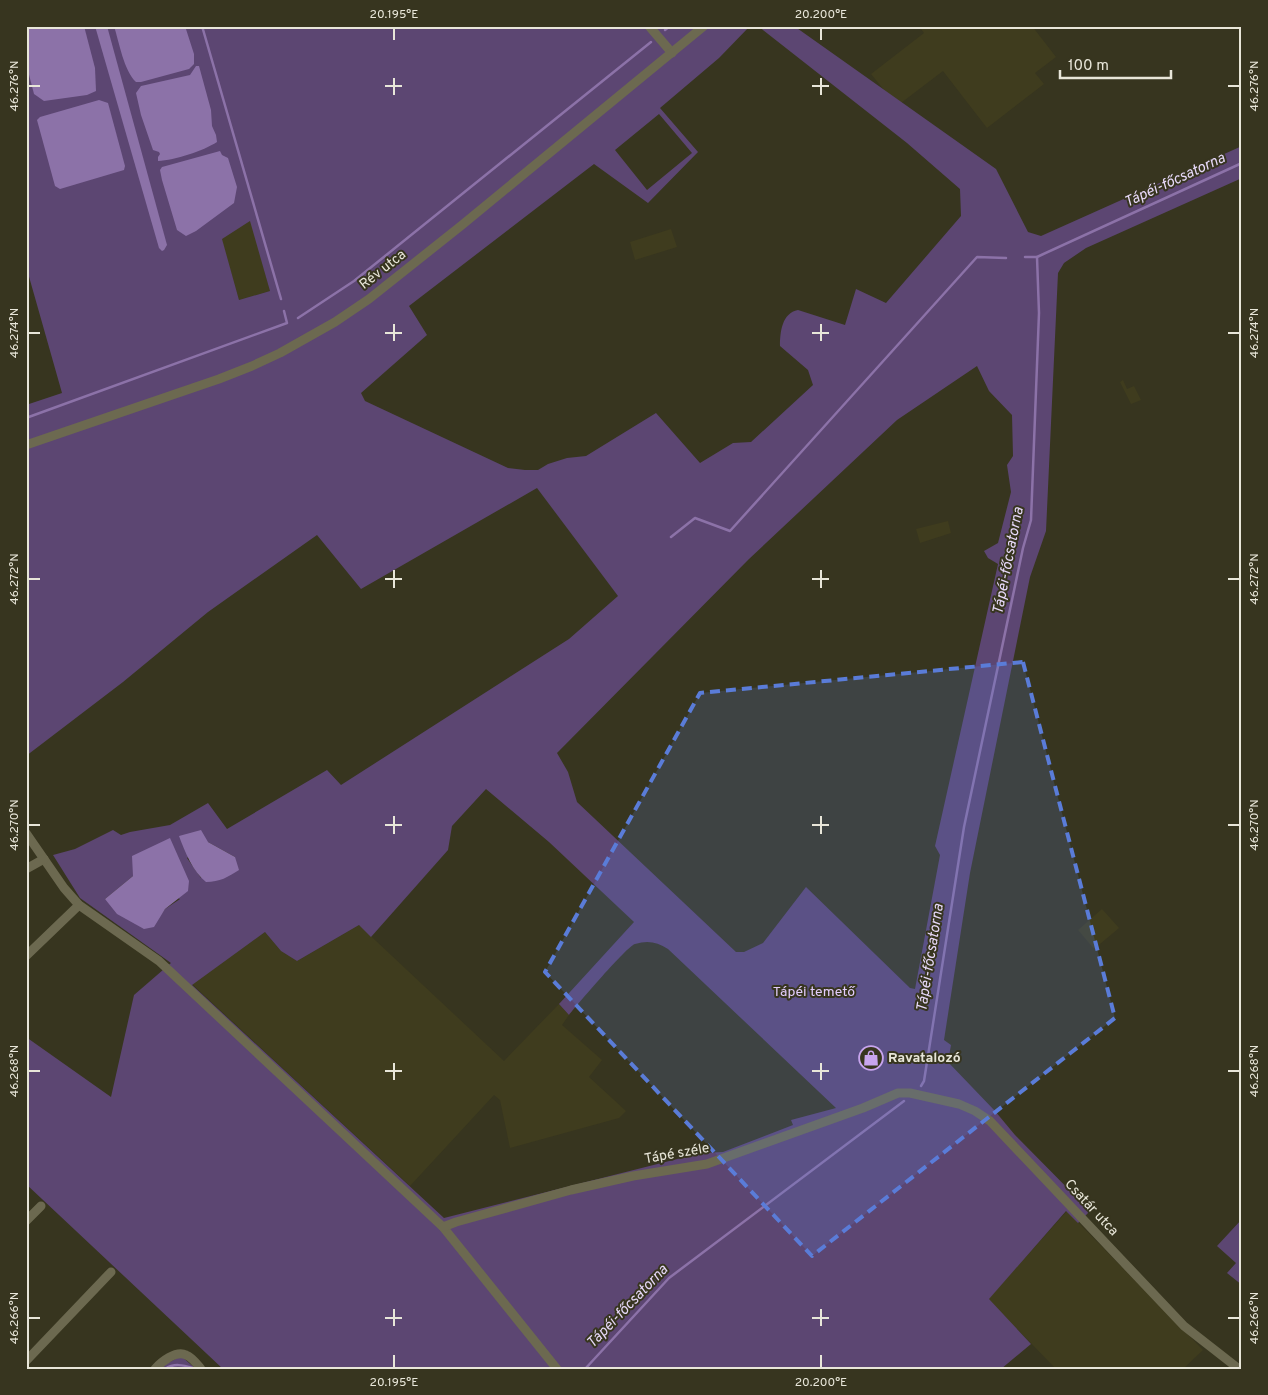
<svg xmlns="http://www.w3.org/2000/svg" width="1268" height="1395" viewBox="0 0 1268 1395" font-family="Overpass,sans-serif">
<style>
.built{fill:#3f3c1e}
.green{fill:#5c4672;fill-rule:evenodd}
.water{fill:#8c72a8}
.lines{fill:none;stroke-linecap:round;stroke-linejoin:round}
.stream{stroke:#8c72a8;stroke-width:2.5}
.minor{stroke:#6c6950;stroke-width:9}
.marked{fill:#5a7cd8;fill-opacity:0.2;stroke:#5a7cd8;stroke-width:4;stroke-dasharray:10 6;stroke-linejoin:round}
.ticks{fill:none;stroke:#e8e6d9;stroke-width:2}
.labels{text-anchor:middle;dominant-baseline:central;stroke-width:4;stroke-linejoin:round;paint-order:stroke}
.street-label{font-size:14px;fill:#e8e6d9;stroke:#37351f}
.park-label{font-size:14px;fill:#e3cdfd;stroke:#37351f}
.poi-label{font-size:14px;font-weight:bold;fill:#e8e6d9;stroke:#37351f;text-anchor:start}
.water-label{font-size:15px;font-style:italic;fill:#e7d9f9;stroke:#37351f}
.neatline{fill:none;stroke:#e8e6d9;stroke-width:2}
.ticks-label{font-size:12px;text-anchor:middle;fill:#e8e6d9}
</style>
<rect width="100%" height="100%" fill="#37351f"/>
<g class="built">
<polygon points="919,26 1032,26 1056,57 1035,73 1044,84 987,128 943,71 897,106 871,74 924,33"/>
<polygon points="251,220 270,291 239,300 221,238"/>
<polygon points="671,229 677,247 635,260 630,242"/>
<polygon points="1123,380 1127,389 1134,386 1141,400 1131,404 1120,382"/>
<polygon points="948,521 951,533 920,543 916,529"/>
<polygon points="1102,909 1119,928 1094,949 1078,930"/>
<polygon points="359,925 504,1061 559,1004 569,1015 562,1025 602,1060 589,1077 626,1111 619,1118 510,1148 500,1100 494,1095 410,1186 192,984 265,932 281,951 297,961"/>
<polygon points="1067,1211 1203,1350 1183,1369 1056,1369 988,1299"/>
</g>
<g class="green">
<path d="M26,26H750L719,58L660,108L698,152L648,203L594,164L409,306L427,335L361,393L365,401L508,468L525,470H538L548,464L567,458L586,456L656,413L700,463L733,443L751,442L813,385L808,370L780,346C780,332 782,313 798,310L845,325L856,289L886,303L961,216L960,189L907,143L758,26H794L996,169L1028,232L1041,236L1242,146V178L1086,248L1064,263L1058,273L1046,531L1030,577L970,873L944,1040L951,1045L948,1062L995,1111L1015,1135L1090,1211L1078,1223L1066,1211L989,1299L1031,1344L1001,1369H223L26,1184V1037L111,1097L134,995L171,963L80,898L53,855L75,849L113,830L121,835L130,832L170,825L208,803L227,829L327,770L341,785L569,639L618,596L537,488L361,589L317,535L208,612L123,682L26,756V405L62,393L26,266ZM659,114L692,153L647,190L615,150ZM250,221L270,291L239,300L222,239ZM977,366L989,391L1012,415L1013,456L1007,465L1011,492L998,543L984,551L988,558L998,564L935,846L940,855L915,989L910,988L806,887L763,943L744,952H736L577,802L568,772L557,753L749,559L897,420ZM486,789L549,842L634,922L559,1004L569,1015C578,1004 627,946 635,944C648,940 657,942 668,949L836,1108L791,1120L793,1125L723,1152L701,1153L444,1218L192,985L265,932L281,951L297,961L359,925L371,937L448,850L452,826ZM208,842L235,857L201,878L187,858ZM133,876L180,899L165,909L159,917L105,899Z"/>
<polygon points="1242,1219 1242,1285 1227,1273 1236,1263 1217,1246"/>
<polygon points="181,1356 196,1369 157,1369"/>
</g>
<g class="water">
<polygon points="26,26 84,26 95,68 96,91 87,95 44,101 34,94 26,63"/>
<polygon points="95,26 107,26 167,245 164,250 162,251 159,248"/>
<path d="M114,26H185L194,54V64L189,69L141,82H136C124,71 119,42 114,26Z"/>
<path d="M196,66H199L211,110L212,126L216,135L217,142C203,151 175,160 158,161V157L160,154L159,152L153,150L141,115L136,93L141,86L190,75Z"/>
<polygon points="99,100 108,103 125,166 124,170 60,189 55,186 37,120 40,117"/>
<polygon points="220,151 222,155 228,158 237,187 234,203 196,231 186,236 177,230 162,180 160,170 162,167"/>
<path d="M201,830L208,842L235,857L239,870C228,877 220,882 206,882C193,872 185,852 179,836Z"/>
<polygon points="170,838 189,881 188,891 165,909 154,927 144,929 117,914 105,899 133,876 132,856"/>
</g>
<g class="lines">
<g class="stream">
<polyline points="202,26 281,299"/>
<polyline points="665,30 670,26"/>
<polyline points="1025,257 1037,257 1242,163"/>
<polyline points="298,318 354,281 651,42"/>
<polyline points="26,418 287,323 284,311"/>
<polyline points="671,537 695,518 730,531 977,257 1006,258"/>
<polyline points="921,1086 924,1081 964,827 1023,548 1031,520 1039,313 1037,257"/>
<path d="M165,1369C174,1363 183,1365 193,1368"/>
<polyline points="585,1369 669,1278 904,1101"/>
</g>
<g class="minor">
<polyline points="649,26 672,53"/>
<polyline points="26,445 219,379 252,366 280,353 335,322 369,299 462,225 704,26"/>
<polyline points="26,833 64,888 79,905 159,961 443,1227 557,1369"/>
<polyline points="26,869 44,859"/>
<polyline points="26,956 79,905"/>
<polyline points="26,1221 41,1206"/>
<polyline points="443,1227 456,1222 571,1190 633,1176 707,1164 863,1108 898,1093 910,1093 959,1104 975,1111 990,1121 1184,1326 1239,1369"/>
<polyline points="26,1361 111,1272"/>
<path d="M155,1369C161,1362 176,1350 186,1355C192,1357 197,1364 201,1369"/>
</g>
</g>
<path class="marked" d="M1023,662L1115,1018L812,1256L545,972L700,693Z"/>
<path class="ticks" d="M394,28V40M821,28V40M394,78V95M821,78V95M28,86H40M385,86H402M812,86H829M1228,86H1240M394,324V341M821,324V341M28,333H40M385,333H402M812,333H829M1228,333H1240M394,570V588M821,570V588M28,579H40M385,579H402M812,579H829M1228,579H1240M394,816V834M821,816V834M28,825H40M385,825H402M812,825H829M1228,825H1240M394,1063V1080M821,1063V1080M28,1071H40M385,1071H402M812,1071H829M1228,1071H1240M394,1309V1326M821,1309V1326M28,1318H40M385,1318H402M812,1318H829M1228,1318H1240M394,1355V1368M821,1355V1368"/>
<defs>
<g id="shop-ring" transform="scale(1.25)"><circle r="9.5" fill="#37351f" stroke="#c8a5ee" stroke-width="1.5"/><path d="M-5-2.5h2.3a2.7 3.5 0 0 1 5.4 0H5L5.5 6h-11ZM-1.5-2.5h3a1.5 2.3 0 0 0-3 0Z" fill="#c8a5ee"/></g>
</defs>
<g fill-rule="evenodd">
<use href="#shop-ring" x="871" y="1058"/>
</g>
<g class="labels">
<g class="street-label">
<text transform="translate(383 270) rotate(-38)">Rév utca</text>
<text transform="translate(677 1154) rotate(-10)">Tápé széle</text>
<text transform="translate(1091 1208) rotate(47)">Csatár utca</text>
</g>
<g class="park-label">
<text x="814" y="992">Tápéi temető</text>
</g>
<g class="poi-label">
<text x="888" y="1058">Ravatalozó</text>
</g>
<g class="water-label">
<text transform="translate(1175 181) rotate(-25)">Tápéi-főcsatorna</text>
<text transform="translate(1009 561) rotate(-79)">Tápéi-főcsatorna</text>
<text transform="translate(931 958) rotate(-81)">Tápéi-főcsatorna</text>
<text transform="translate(628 1307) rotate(-46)">Tápéi-főcsatorna</text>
</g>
</g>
<rect width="1268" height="1395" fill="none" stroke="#37351f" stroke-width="55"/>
<path d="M1060 70v8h111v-8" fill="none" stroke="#e8e6d9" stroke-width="2.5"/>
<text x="1068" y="70" font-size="15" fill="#e8e6d9" stroke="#37351f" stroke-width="4" paint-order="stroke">100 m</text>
<rect x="28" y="28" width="1212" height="1340" class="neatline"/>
<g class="ticks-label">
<text x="394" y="18">20.195°E</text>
<text x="821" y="18">20.200°E</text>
<text transform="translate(14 86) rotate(-90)" y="4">46.276°N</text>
<text transform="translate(1254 86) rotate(-90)" y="4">46.276°N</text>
<text transform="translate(14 333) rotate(-90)" y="4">46.274°N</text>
<text transform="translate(1254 333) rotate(-90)" y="4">46.274°N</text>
<text transform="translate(14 579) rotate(-90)" y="4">46.272°N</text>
<text transform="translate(1254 579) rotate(-90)" y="4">46.272°N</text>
<text transform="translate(14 825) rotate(-90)" y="4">46.270°N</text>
<text transform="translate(1254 825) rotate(-90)" y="4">46.270°N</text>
<text transform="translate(14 1071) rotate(-90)" y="4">46.268°N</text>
<text transform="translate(1254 1071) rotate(-90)" y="4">46.268°N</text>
<text transform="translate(14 1318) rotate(-90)" y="4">46.266°N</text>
<text transform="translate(1254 1318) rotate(-90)" y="4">46.266°N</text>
<text x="394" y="1386">20.195°E</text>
<text x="821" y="1386">20.200°E</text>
</g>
</svg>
